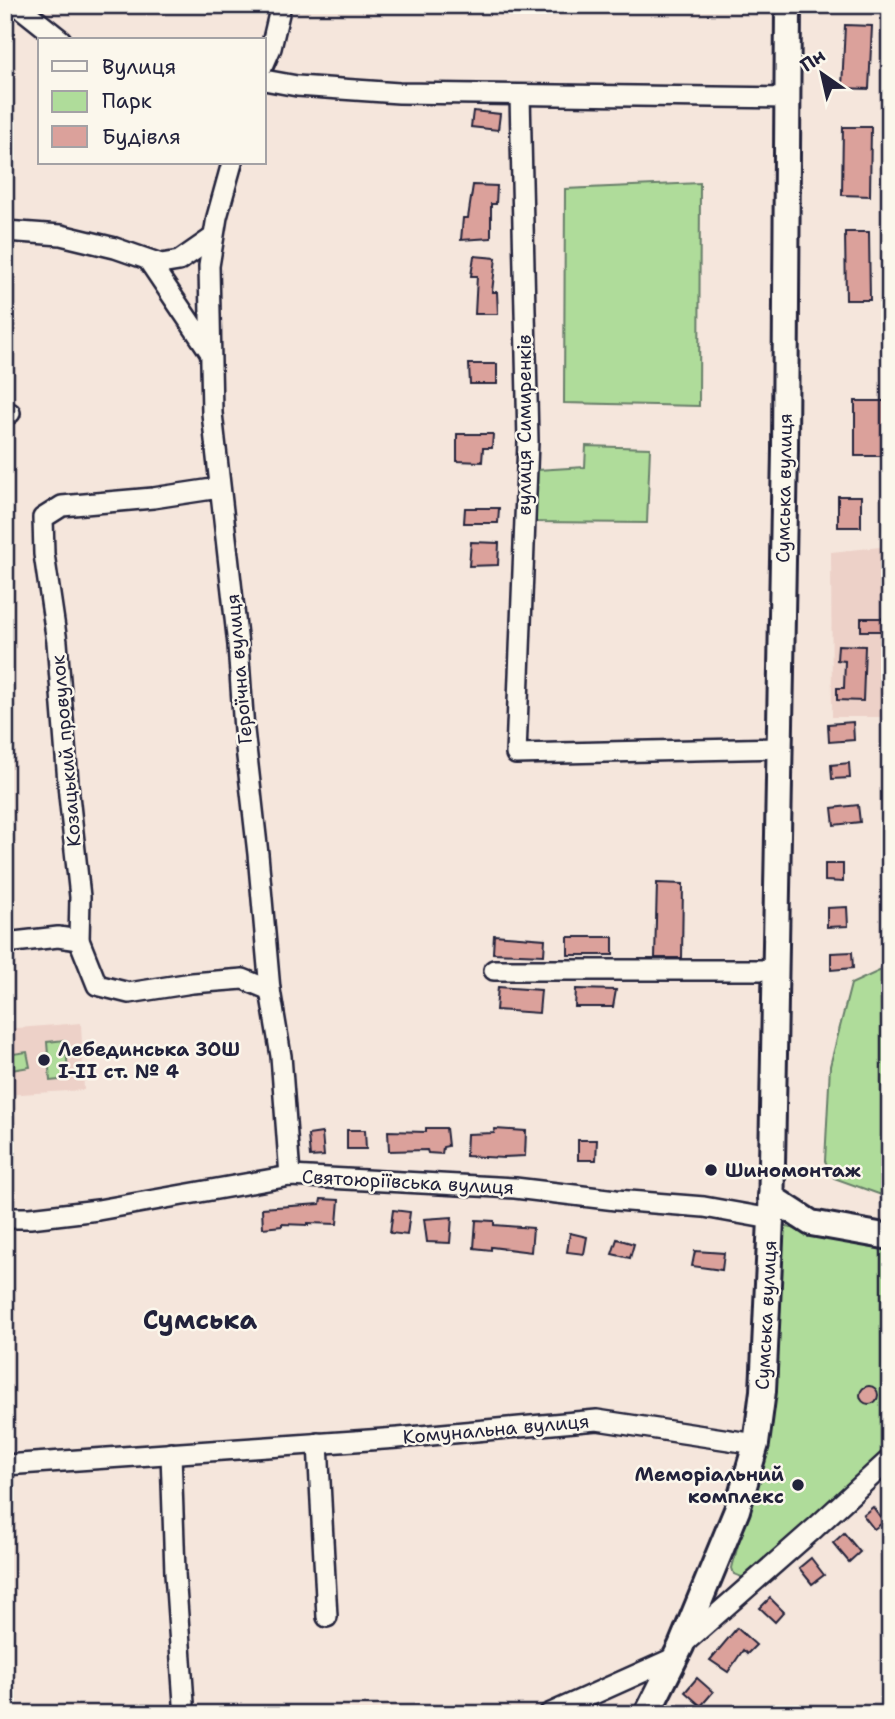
<svg xmlns="http://www.w3.org/2000/svg" width="895" height="1719" viewBox="0 0 895 1719" font-family="'Shantell Sans',sans-serif">
<style>
.built{fill:#edd1c8}
.green{fill:#afdc9a;stroke:#687f6a;stroke-width:2}
.building{fill:#dba19b;stroke:#22223b;stroke-width:2}
.lines{fill:none;stroke-linecap:round;stroke-linejoin:round}
.minor-casing{stroke:#22223b;stroke-width:24}
.major-casing{stroke:#22223b;stroke-width:30}
.minor{stroke:#fbf7ec;stroke-width:19}
.major{stroke:#fbf7ec;stroke-width:24}
.poi-dot{fill:#22223b;stroke:#fbf7ec;stroke-width:2.5}
.labels{text-anchor:middle;dominant-baseline:central;stroke-width:5;stroke-linejoin:round;paint-order:stroke}
.street-label{font-size:19px;fill:#22223b;stroke:#fbf7ec}
.poi-label{font-size:19px;font-weight:bold;fill:#22223b;stroke:#fbf7ec;text-anchor:start}
.district-label{font-size:26px;font-weight:bold;fill:#22223b;stroke:#fbf7ec}
</style>
<rect width="100%" height="100%" fill="#f5e6dc"/>
<filter id="ink" filterUnits="userSpaceOnUse"><feTurbulence type="fractalNoise" baseFrequency=".0143" numOctaves="2"/><feDisplacementMap in="SourceGraphic" scale="14" xChannelSelector="R" yChannelSelector="G"/><feConvolveMatrix kernelMatrix="1 2 1 2 8 2 1 2 1" color-interpolation-filters="sRGB"/></filter>
<g filter="url(#ink)">
<g class="built">
<polygon points="890,546 890,717 832,717 831,552"/>
<polygon points="81,1023 84,1090 5,1095 5,1029"/>
</g>
<g class="green">
<polygon points="700,183 699,406 564,403 565,189"/>
<polygon points="586,446 650,448 647,523 533,522 537,470 585,467"/>
<polygon points="890,966 890,1198 834,1178 825,1161 830,1066 851,984"/>
<polygon points="65,1040 69,1079 50,1081 47,1042"/>
<polygon points="27,1052 30,1067 5,1071 5,1055"/>
<polygon points="782,1226 890,1249 890,1448 744,1578 734,1574 732,1568 766,1437"/>
</g>
<g class="building">
<polygon points="845,25 872,26 869,89 842,88"/>
<polygon points="473,111 500,114 498,130 471,127"/>
<polygon points="843,127 871,127 870,196 842,195"/>
<polygon points="473,185 497,186 496,204 491,204 491,238 461,240 463,218 468,218"/>
<polygon points="845,232 869,232 870,300 846,300"/>
<polygon points="474,256 496,258 492,292 497,292 498,314 475,314 477,276 471,276"/>
<polygon points="469,364 497,364 497,384 470,384"/>
<rect x="855" y="401" width="35" height="55"/>
<polygon points="457,434 493,434 492,448 483,448 482,462 457,461"/>
<rect x="838" y="496" width="23" height="31"/>
<polygon points="465,508 499,508 498,523 464,523"/>
<polygon points="471,542 499,543 498,565 469,566"/>
<rect x="861" y="618" width="22" height="13"/>
<polygon points="838,645 865,646 863,701 837,700 837,688 844,688 845,661 837,660"/>
<polygon points="853,722 854,740 829,742 828,724"/>
<polygon points="849,763 850,778 832,779 831,765"/>
<polygon points="858,805 860,822 834,825 832,808"/>
<polygon points="825,864 843,864 843,882 825,881"/>
<polygon points="657,883 683,884 682,958 655,958"/>
<polygon points="847,907 848,926 827,927 827,908"/>
<polygon points="494,935 545,939 544,955 493,953"/>
<rect x="568" y="937" width="45" height="18"/>
<polygon points="852,952 853,968 831,970 831,953"/>
<polygon points="498,987 541,990 539,1013 496,1010"/>
<polygon points="576,989 616,990 613,1007 575,1007"/>
<polygon points="426,1128 446,1128 448,1146 443,1147 442,1154 428,1153 427,1150 389,1151 388,1131 426,1132"/>
<polygon points="495,1129 526,1131 525,1156 504,1157 504,1158 466,1156 467,1134 494,1133"/>
<polygon points="347,1130 365,1130 366,1149 347,1149"/>
<polygon points="322,1133 324,1156 310,1157 308,1135"/>
<polygon points="578,1140 597,1140 596,1160 578,1160"/>
<polygon points="321,1199 339,1200 337,1224 308,1223 308,1225 282,1224 282,1226 263,1228 262,1208 320,1204"/>
<polygon points="393,1210 410,1212 407,1235 390,1233"/>
<polygon points="452,1217 450,1243 427,1242 424,1219"/>
<polygon points="476,1220 494,1221 494,1225 533,1228 531,1252 491,1247 491,1250 474,1248"/>
<polygon points="570,1233 587,1237 584,1254 567,1252"/>
<polygon points="617,1239 634,1244 630,1258 612,1254"/>
<polygon points="695,1251 724,1253 722,1270 692,1266"/>
<circle cx="869" cy="1395" r="9"/>
<polygon points="873,1507 884,1522 874,1529 863,1515"/>
<polygon points="844,1533 860,1552 849,1562 833,1543"/>
<polygon points="811,1558 824,1575 812,1584 799,1568"/>
<polygon points="770,1598 784,1612 775,1622 760,1608"/>
<polygon points="737,1628 756,1645 747,1654 743,1650 728,1672 710,1660"/>
<polygon points="697,1678 713,1692 701,1706 685,1692"/>
</g>
<g class="lines">
<g class="minor-casing">
<g id="minor">
<polyline points="17,5 61,40"/>
<polyline points="264,64 271,48 281,5"/>
<polyline points="264,80 297,86 399,93 787,98"/>
<polyline points="520,95 528,441 516,754 779,748"/>
<polyline points="232,163 217,217 209,266 212,413 238,645 244,730 258,854 270,990 281,1056 290,1176"/>
<polyline points="5,231 61,235 115,248 161,264 179,261 212,238"/>
<polyline points="148,260 210,352"/>
<polyline points="5,414 10,413"/>
<polyline points="219,488 153,498 62,506 43,518 44,554 57,642 69,795 80,897 79,940 97,985 129,993 192,983 243,979 270,990"/>
<polyline points="5,943 58,937 79,940"/>
<polyline points="494,970 775,970"/>
<polyline points="5,1218 30,1218 98,1210 290,1176 515,1188 616,1200 704,1207 771,1219"/>
<polyline points="318,1443 327,1617"/>
<polyline points="171,1453 175,1573 184,1703"/>
<polyline points="5,1465 398,1438 597,1420 756,1444"/>
<polyline points="682,1645 815,1528 890,1459"/>
<polyline points="549,1714 676,1657"/>
</g>
</g>
<g class="major-casing">
<g id="major">
<polyline points="771,1197 811,1223 890,1237"/>
<polyline points="647,1714 681,1646 737,1510 756,1444 763,1391 771,1219 785,450 788,5"/>
</g>
</g>
<use href="#minor" class="minor"/>
<use href="#major" class="major"/>
</g>
</g>
<g class="poi-dot">
<circle cx="44" cy="1060" r="7"/>
<circle cx="711" cy="1170" r="7"/>
<circle cx="798" cy="1485" r="7"/>
</g>
<g class="labels">
<g class="street-label">
<text transform="translate(524 425) rotate(-90)">вулиця Симиренків</text>
<text transform="translate(784 488) rotate(-89)">Сумська вулиця</text>
<text transform="translate(239 669) rotate(-95)">Героїчна вулиця</text>
<text transform="translate(66 751) rotate(-95)">Козацький провулок</text>
<text transform="translate(408 1182) rotate(3)">Святоюріївська вулиця</text>
<text transform="translate(766 1315) rotate(-87)">Сумська вулиця</text>
<text transform="translate(496 1429) rotate(-5)">Комунальна вулиця</text>
</g>
<g class="poi-label">
<text x="58" y="1049">Лебединська ЗОШ<tspan x="58" dy="22">І-ІІ ст. № 4</tspan></text>
<text x="725" y="1170">Шиномонтаж</text>
<text x="784" y="1474" text-anchor="end">Меморіальний<tspan x="784" dy="22">комплекс</tspan></text>
</g>
<g class="district-label">
<text x="200" y="1319">Сумська</text>
</g>
</g>
<rect width="895" height="1719" fill="none" stroke="#fbf7ec" stroke-width="28"/>
<rect x="14" y="14" width="867" height="1691" fill="none" stroke="#22223b" stroke-width="2.5" filter="url(#ink)"/>
<rect x="38" y="38" width="228" height="126" fill="#fbf7ec" stroke="#a4a2a5" stroke-width="2"/>
<rect x="52" y="61" width="35" height="10" fill="#fbf7ec" stroke="#a4a2a5" stroke-width="2"/>
<text x="102" y="74" font-size="21" fill="#22223b">Вулиця</text>
<rect x="52" y="91" width="35" height="21" fill="#afdc9a" stroke="#a4a2a5" stroke-width="2"/>
<text x="102" y="108" font-size="21" fill="#22223b">Парк</text>
<rect x="52" y="126" width="35" height="21" fill="#dba19b" stroke="#a4a2a5" stroke-width="2"/>
<text x="102" y="144" font-size="21" fill="#22223b">Будівля</text>
<g transform="translate(822 74) rotate(326)" stroke="#fbf7ec" stroke-width="5" paint-order="stroke">
<path d="M0-5L12 26L0 18L-12 26Z" fill="#22223b"/>
<text y="-10" font-size="19" font-weight="bold" text-anchor="middle" fill="#22223b">Пн</text>
</g>
</svg>
